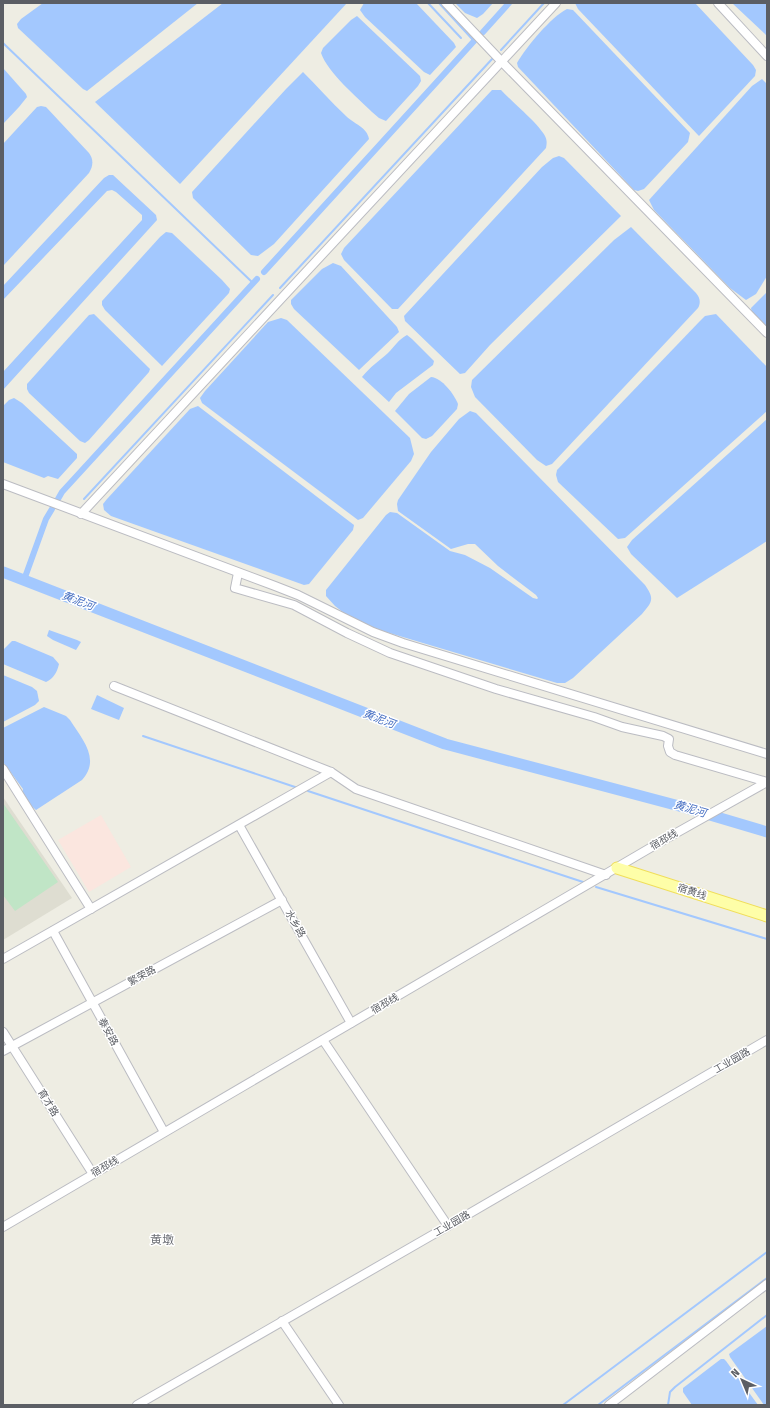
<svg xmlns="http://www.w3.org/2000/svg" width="770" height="1408" viewBox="0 0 770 1408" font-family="'Fira Sans Condensed','Noto Sans SC',sans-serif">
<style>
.education{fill:#deddd1}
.medical{fill:#fbe6df}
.green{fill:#c0e5c6}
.water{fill:#a3c8fe}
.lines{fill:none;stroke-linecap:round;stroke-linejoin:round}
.stream{stroke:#a3c8fe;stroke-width:2}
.canal{stroke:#a3c8fe;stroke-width:6}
.river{stroke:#a3c8fe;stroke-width:11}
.minor-casing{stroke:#bbbcc2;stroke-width:10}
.major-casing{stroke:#f0de5a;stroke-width:13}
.minor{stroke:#fff;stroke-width:8}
.major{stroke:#fefea8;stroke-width:11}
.labels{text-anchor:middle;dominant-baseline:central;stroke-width:3;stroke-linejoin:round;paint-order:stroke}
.street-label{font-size:10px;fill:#5b5e64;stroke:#fff}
.water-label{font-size:11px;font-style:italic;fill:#456ec2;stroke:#fff}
.quarter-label{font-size:12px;fill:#6c6f76;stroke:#fff}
</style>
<rect width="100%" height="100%" fill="#eeede3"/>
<polygon class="education" points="3,797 72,898 3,940"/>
<polygon class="medical" points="101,815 131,867 89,892 58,840"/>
<polygon class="green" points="3,803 58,882 15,911 3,895"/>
<g class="water">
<polygon points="43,3 198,3 87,91 83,89 18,28 17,24 21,19"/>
<polygon points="223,3 347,3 180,184 95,102"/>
<polygon points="364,3 416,3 454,43 456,47 430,75 424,72 365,17 360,10"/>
<polygon points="455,3 493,3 483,14 477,18 465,13"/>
<polygon points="575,3 695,3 753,65 756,70 755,76 699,136 578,9"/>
<polygon points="732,3 767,3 767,36 764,33"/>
<path d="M567,9L573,10L690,133L688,142L644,189L638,191L634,190L518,67L517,63C526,47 551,17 567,9Z"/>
<path d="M357,16L420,76L421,81L418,86L386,121L379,118L372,112C357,97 328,73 321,53L323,48L351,20Z"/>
<polygon points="3,68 26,94 27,97 19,107 3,124"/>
<path d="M303,72C317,86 331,102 346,116C354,124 367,127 369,139L274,244L258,256L251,255L193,198L192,192L286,89Z"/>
<polygon points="762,79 767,84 767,276 756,294 746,300 730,288 654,210 649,200 752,86"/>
<path d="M492,90H501C512,102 538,123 545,136C547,140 547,143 546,148L398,309H392L344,260L341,254L344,248Z"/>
<path d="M41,106L46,107L89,153C94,160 93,166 89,173L3,266V144L37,107Z"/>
<polygon points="559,156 564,158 621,216 490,345 465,373 460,374 405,321 404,316 542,167 553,158"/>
<polygon points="109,175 113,175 156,215 157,220 3,390 3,372 142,220 142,215 116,192 112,190 107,191 3,300 3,286 104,178"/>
<path d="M631,227L696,293C700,298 701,302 698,308L552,464L546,466L537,460L475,397L471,387L472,380L614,240Z"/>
<polygon points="166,232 172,233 222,280 230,289 229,293 162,366 105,310 102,305 102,301 160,237"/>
<polygon points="333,263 341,266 397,327 399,332 359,370 294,309 291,304 291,300 322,269"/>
<polygon points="767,292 767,328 752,313 751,308"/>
<polygon points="94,314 150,369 149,372 89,440 85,443 80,441 29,393 27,389 27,384 89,315"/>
<polygon points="716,314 767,367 767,411 625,538 618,539 558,482 556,475 557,470 699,322 705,316"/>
<polygon points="281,318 287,320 410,438 414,454 411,461 363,518 358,520 202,403 200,398 205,391 268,322"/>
<path d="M407,335L412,339L434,361L433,365L396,393L389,402L362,377C370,367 379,361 388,353C394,347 399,339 407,335Z"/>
<path d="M431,377C442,378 454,394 458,404L457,409L432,436L426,439L422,438L395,411L409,394Z"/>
<polygon points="14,398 22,403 77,454 77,458 58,479 48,476 44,478 3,462 3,406 9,400"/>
<polygon points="198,406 354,525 353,530 309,584 304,585 111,516 104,510 103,504 107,499 190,409"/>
<path d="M470,411L476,413L645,585C655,599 652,602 642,614L573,678L565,683H557L376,629L344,613L335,606L326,596V590L386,515L390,512L397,513L450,551L465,555L490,568L533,598L537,599L538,598L536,595L498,566L475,544H468L451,549L398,511L397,504L398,500L431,452L459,419Z"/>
<polygon points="767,419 767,541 677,598 631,554 627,547 632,540"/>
<polygon points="49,630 77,640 81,642 76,650 53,640 47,636"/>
<path d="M12,641H15L53,657L59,664C57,672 54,678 46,682L3,664V650Z"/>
<polygon points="3,675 32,687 37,691 39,701 35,705 3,722"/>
<polygon points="97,695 124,708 119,720 91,709"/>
<path d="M44,707L66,716L70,720C82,739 101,759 82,780L36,810L28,803L22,794L23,789L3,762V728Z"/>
<polygon points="767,1326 767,1405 764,1405 730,1357 729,1354"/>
<polygon points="721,1359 724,1359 726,1361 758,1405 692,1405 683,1392 683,1388"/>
</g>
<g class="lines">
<g class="stream">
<polyline points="428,3 461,38"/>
<polyline points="439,3 474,41"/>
<polyline points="3,43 253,283"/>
<polyline points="468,45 470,46"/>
<polyline points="501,50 544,3"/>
<polyline points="280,288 493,58"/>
<polyline points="84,499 273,295"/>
<polyline points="143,736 295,787"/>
<polyline points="308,791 583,882"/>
<polyline points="596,887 767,939"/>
<polyline points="563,1405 767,1252"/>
<polyline points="598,1405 767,1278"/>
<polyline points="668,1405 670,1392 675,1387 767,1315"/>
</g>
<g class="canal">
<polyline points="483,32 509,3"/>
<polyline points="264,272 475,40"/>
<polyline points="58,499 62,492 257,279"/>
<polyline points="24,580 46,519 52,509"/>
</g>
<polyline class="river" points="3,572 445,744 683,807 767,832"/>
<g class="minor-casing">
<g id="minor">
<polyline points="446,3 502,62 767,333"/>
<polyline points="718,3 767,56"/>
<polyline points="3,484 275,586 298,595 373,632 403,643 767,754"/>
<polyline points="81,514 556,3"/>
<polyline points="238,573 235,588 294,605 347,633 390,653 496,689 594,717 622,727 663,736 669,739 668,746 670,752 675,755 767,782"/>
<polyline points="114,686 331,772 356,789 606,875"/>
<polyline points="3,769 91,909"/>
<polyline points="239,825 351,1023"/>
<polyline points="53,931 164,1132"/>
<polyline points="3,959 331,772"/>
<polyline points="3,1032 93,1174"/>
<polyline points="323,1040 448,1226"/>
<polyline points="3,1051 282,900"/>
<polyline points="3,1227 662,841 767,782"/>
<polyline points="282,1321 339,1405"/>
<polyline points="137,1405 448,1226 767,1040"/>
<polyline points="609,1405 767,1284"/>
</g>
</g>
<g class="major-casing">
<polyline id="major" points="617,868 767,916"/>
</g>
<use href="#minor" class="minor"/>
<use href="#major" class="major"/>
</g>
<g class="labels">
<g class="street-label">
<text transform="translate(664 840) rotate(-30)">宿邳线</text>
<text transform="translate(692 892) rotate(18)">宿黄线</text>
<text transform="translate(295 924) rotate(60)">水乡路</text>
<text transform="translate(142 976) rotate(-28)">繁荣路</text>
<text transform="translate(385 1004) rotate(-30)">宿邳线</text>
<text transform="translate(108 1032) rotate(61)">泰安路</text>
<text transform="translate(732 1061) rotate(-30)">工业园路</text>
<text transform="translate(48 1103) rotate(58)">育才路</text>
<text transform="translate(105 1167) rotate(-30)">宿邳线</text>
<text transform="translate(452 1224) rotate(-30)">工业园路</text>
</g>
<g class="water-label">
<text transform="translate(78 601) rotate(21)">黄泥河</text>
<text transform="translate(379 719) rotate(21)">黄泥河</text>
<text transform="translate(690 809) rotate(16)">黄泥河</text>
</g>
<g class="quarter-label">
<text x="162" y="1240">黄墩</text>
</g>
</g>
<rect width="770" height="1408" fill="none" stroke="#5b5e64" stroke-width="8"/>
<g transform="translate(742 1380) rotate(316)" stroke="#ffffff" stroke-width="3" paint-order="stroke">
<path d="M0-3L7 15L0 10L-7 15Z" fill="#5b5e64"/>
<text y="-6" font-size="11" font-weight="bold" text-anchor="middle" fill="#5b5e64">N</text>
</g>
</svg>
